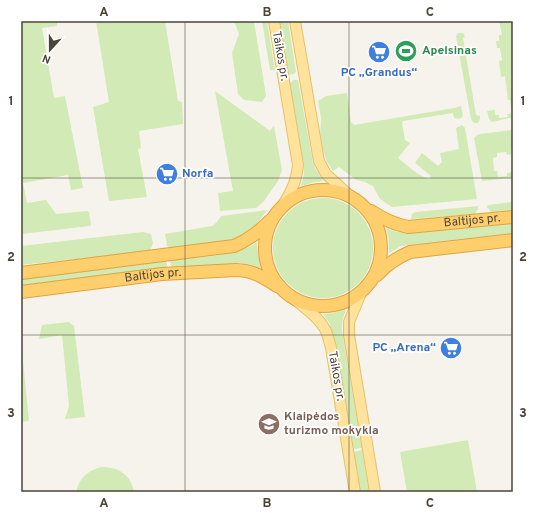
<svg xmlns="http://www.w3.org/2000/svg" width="534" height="513" viewBox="0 0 534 513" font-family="Overpass,sans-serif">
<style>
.green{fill:#d2eab5}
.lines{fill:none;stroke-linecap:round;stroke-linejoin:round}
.primary-casing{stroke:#e6c16a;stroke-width:12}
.highway-casing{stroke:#e0a43c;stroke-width:14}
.primary{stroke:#ffe39c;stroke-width:10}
.highway{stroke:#ffcf6e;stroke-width:12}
.grid{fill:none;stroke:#4b4439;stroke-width:1;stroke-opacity:0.55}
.labels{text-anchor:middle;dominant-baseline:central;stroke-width:3.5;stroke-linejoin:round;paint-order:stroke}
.leisure-label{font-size:12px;font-weight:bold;fill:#27864d;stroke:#fff;text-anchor:start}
.street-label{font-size:12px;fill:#4b4439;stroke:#fff}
.shop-label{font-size:12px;font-weight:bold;fill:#366cbe;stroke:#fff}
.education-label{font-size:12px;font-weight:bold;fill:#785e54;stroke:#fff;text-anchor:start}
.neatline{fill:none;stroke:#4b4439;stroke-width:1.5}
.grid-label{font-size:13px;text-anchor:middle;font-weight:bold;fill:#4b4439}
</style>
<rect width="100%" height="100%" fill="#f6f3ec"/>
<g class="green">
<polygon points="21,21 57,21 57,26 42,28 54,98 65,96 83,188 71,190 68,175 23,183 27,203 46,200 56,214 87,211 89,212 91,225 90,226 21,234"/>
<polygon points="96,21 165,21 178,101 182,102 183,124 139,131 141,148 138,149 147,197 109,201 93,107 109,102"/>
<polygon points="234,21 254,21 266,96 262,102 244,100 238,94 232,53 239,34"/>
<polygon points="262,21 267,21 275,70 270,70"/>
<polygon points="279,21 288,21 296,72 294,74 288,75"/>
<polygon points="499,21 513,21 513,117 492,122 489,119 487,111 495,110 495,115 499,115 499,118 508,117 507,114 512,113 510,100 508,100 505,76 501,77 499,61 502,60 500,48 497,48 496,41 499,41 499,35 502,35"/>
<polygon points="458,33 463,33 465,37 463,38 476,115 480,116 480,119 478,123 474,123 471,119 456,36"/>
<polygon points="293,80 298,80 313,163 317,171 323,181 315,182 301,186 304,175 304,166 290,83 292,82"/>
<polygon points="215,91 270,131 274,126 282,170 278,181 264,201 256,208 220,211 218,193 233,191"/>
<path d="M347,93L351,122L354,125L454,108L461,106L463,116L459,119L454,118L453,113L403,121L402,123L405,140L410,143L398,158C408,166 417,175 429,179L431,176L415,163L422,153L438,166L442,162L440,153L459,149L456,128L462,125L465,128L477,199L392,207L380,199L373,186L365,182L356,180L339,167L333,171L327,162L320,140L321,118L318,101L326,96Z"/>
<polygon points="513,130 513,149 511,150 511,154 507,155 506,152 497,153 497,157 493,158 494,171 497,171 498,177 507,176 507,173 512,172 513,177 511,178 482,181 474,138 477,135 480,134"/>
<circle cx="323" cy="248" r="50"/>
<polygon points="513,202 513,210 491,212 487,207 488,205"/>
<polygon points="478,206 478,209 475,214 411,219 412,214 415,212"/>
<path d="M267,210C263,216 258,222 253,227C233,247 199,245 173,248H169L167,246L165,234L212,226L217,222L221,216Z"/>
<polygon points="513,222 513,233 408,245 401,246 389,253 389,240 386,228 397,232 414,232"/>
<polygon points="143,232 151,234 153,243 150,251 21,265 21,246"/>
<path d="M257,242L258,253L261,269C239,259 197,269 172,272L170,260C195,257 238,257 257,242Z"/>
<polygon points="166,260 168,272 21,289 21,277"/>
<polygon points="346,309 342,322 342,332 362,448 354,449 333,335 330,324 323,314 333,313"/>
<polygon points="69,322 74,326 85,417 65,419 69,406 62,335 39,339 42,325"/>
<polygon points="21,341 29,421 21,422"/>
<polygon points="468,440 477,492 407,492 400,452"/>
<polygon points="362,450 369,492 360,492 354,452"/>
<path d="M102,467C119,467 131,475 134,492H76C80,477 87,471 102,467Z"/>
</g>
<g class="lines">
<g class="primary-casing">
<g id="primary">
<path d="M274,21L298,165C296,184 291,191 282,207"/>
<polyline points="295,21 319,161 326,174 351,197"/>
<polyline points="361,293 349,322 349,335 375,492"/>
<path d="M292,297C303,307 318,316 325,329C328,335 329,341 331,348L355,492"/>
</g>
</g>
<g class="highway-casing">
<g id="highway">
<circle cx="323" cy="248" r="58"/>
<path id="s1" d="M371,211C383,219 393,224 408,227L513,217"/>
<path d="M21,273L234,246C249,240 259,231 271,220"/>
<path d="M377,275C387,264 396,258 410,252L513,240"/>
<path id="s2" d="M21,292L162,274L236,270C252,270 263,277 277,286"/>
</g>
</g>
<use href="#primary" class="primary"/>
<use href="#highway" class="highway"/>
</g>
<path class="grid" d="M185,21V492M349,21V492M21,178H513M21,335H513"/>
<defs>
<g id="stadium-disc" transform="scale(1.15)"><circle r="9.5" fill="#2e9e5b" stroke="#fff"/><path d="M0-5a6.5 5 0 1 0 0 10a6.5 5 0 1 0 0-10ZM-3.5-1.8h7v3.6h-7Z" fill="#fff"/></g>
<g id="supermarket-disc" transform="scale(1.15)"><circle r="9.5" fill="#3f7fe0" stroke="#fff"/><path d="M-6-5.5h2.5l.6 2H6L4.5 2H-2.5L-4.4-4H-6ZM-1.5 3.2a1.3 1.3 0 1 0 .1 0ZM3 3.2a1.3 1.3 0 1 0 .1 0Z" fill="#fff"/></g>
<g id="school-disc" transform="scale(1.15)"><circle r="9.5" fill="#8d6e63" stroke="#fff"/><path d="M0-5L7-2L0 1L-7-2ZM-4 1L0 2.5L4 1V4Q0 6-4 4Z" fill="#fff"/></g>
</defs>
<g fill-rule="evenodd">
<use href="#stadium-disc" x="406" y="51"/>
<use href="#supermarket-disc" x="379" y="52"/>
<use href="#supermarket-disc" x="167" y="174"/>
<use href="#supermarket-disc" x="451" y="348"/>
<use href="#school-disc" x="269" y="424"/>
</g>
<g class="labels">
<g class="leisure-label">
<text x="422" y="51">Apelsinas</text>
</g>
<g class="street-label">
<text transform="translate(280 56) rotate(80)">Taikos pr.</text>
<text stroke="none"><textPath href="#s1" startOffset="105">Baltijos pr.</textPath></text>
<text stroke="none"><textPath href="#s2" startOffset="133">Baltijos pr.</textPath></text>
<text transform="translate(336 376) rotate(80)">Taikos pr.</text>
</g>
<g class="shop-label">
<text x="379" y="73">PC „Grandus“</text>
<text x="182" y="174" text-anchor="start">Norfa</text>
<text x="436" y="348" text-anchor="end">PC „Arena“</text>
</g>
<g class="education-label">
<text x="284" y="417">Klaipėdos<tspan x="284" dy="14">turizmo mokykla</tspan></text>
</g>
</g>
<rect width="534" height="513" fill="none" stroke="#ffffff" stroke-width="44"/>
<g transform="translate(50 50) rotate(201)" stroke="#ffffff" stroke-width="3" paint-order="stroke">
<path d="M0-3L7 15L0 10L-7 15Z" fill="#4b4439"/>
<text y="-6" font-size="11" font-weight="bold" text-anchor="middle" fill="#4b4439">N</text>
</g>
<rect x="22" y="22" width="490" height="469" class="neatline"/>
<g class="grid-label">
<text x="104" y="16">A</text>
<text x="267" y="16">B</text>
<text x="430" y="16">C</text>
<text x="11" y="105">1</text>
<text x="523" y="105">1</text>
<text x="11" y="261">2</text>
<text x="523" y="261">2</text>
<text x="11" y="417">3</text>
<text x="523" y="417">3</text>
<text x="104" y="507">A</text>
<text x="267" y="507">B</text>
<text x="430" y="507">C</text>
</g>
</svg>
